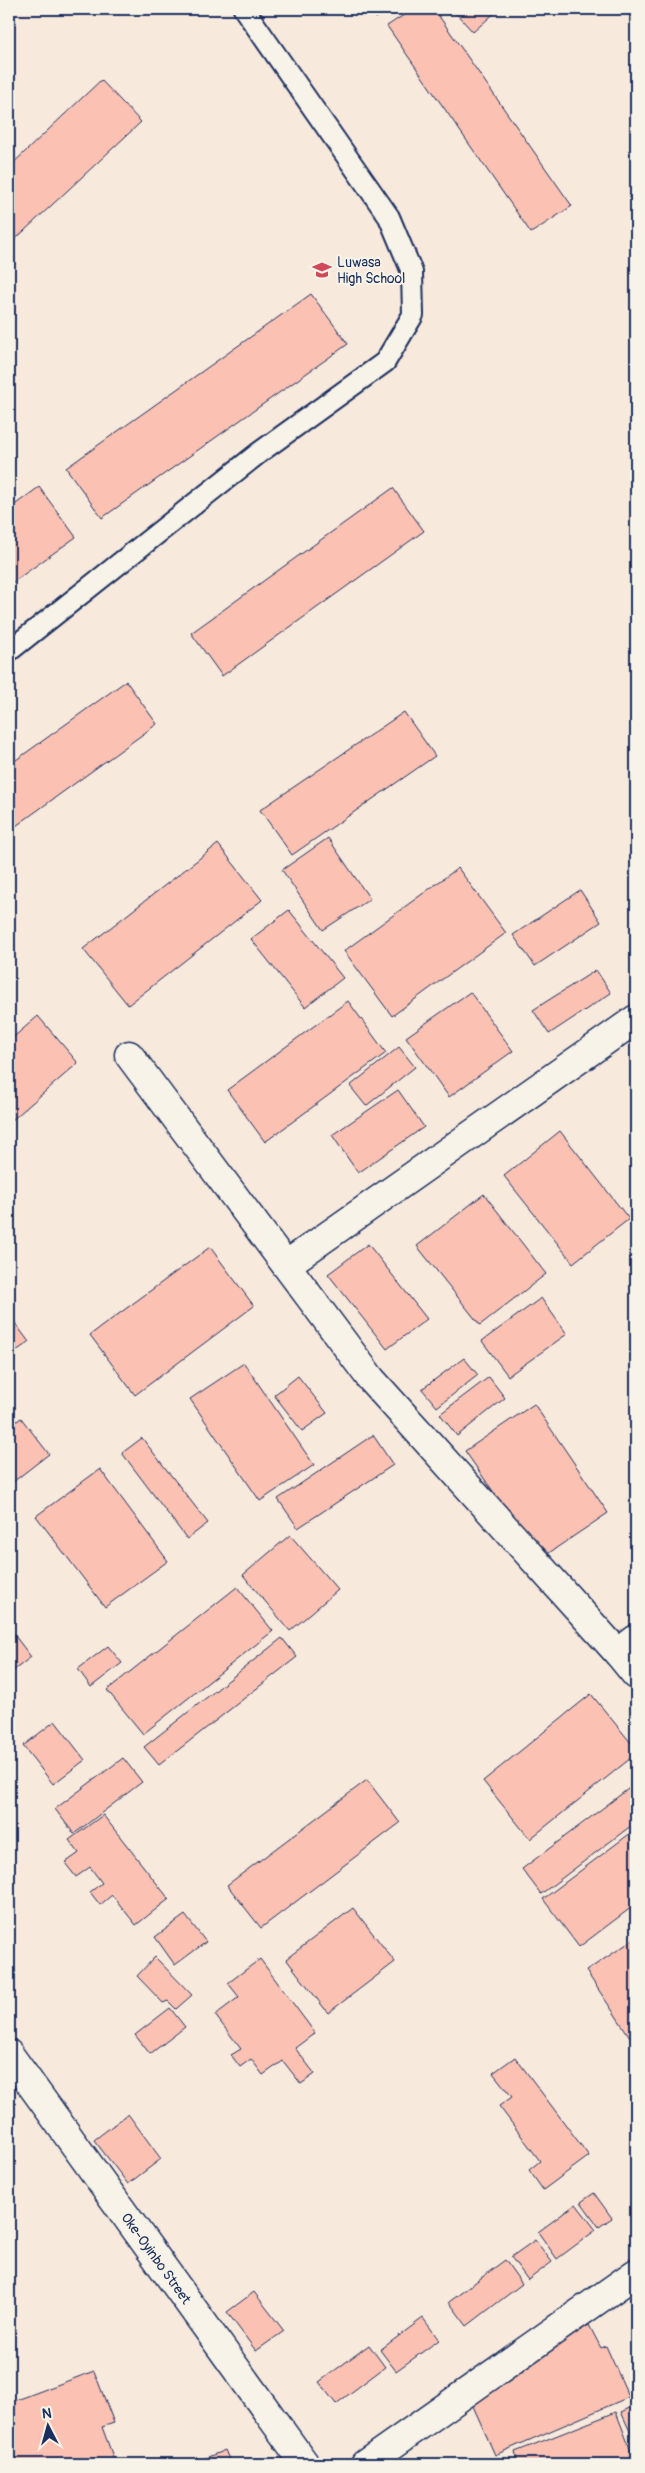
<svg xmlns="http://www.w3.org/2000/svg" width="645" height="2473" viewBox="0 0 645 2473" font-family="Pangolin,sans-serif">
<style>
.building{fill:#fbc1b2;stroke:#1b2f5e}
.lines{fill:none;stroke-linecap:round;stroke-linejoin:round}
.service-casing{stroke:#1b2f5e;stroke-width:24}
.minor-casing{stroke:#1b2f5e;stroke-width:31}
.secondary-casing{stroke:#1b2f5e;stroke-width:31}
.service{stroke:#f7f3e8;stroke-width:20}
.minor{stroke:#f7f3e8;stroke-width:28}
.secondary{stroke:#f7f3e8;stroke-width:28}
.labels{text-anchor:middle;dominant-baseline:central;stroke-width:4;stroke-linejoin:round;paint-order:stroke}
.poi-label{font-size:14px;fill:#1b2f5e;stroke:#f7f3e8;text-anchor:start}
.street-label{font-size:14px;fill:#1b2f5e;stroke:#f7f3e8}
</style>
<rect width="100%" height="100%" fill="#f8e9dd"/>
<filter id="ink" filterUnits="userSpaceOnUse"><feTurbulence type="fractalNoise" baseFrequency=".02" numOctaves="2"/><feDisplacementMap in="SourceGraphic" scale="10" xChannelSelector="R" yChannelSelector="G"/><feConvolveMatrix kernelMatrix="1 2 1 2 8 2 1 2 1" color-interpolation-filters="sRGB"/></filter>
<g filter="url(#ink)">
<g class="building">
<polygon points="369,9 390,9 376,18"/>
<polygon points="413,9 434,9 572,206 531,233 387,26"/>
<polygon points="452,9 497,9 498,10 473,32"/>
<polygon points="101,80 141,122 9,245 9,167"/>
<polygon points="311,294 348,344 102,518 66,468"/>
<polygon points="39,487 76,537 9,585 9,509"/>
<polygon points="393,488 424,531 222,676 191,633"/>
<polygon points="126,681 157,724 9,831 9,765"/>
<polygon points="404,712 435,756 292,855 260,810"/>
<polygon points="328,838 370,899 323,930 282,870"/>
<polygon points="218,844 262,900 128,1005 83,949"/>
<polygon points="458,868 506,933 392,1016 344,951"/>
<polygon points="580,890 601,922 535,966 513,935"/>
<polygon points="289,910 343,978 305,1007 251,939"/>
<polygon points="596,970 611,993 549,1034 533,1010"/>
<polygon points="470,992 513,1051 449,1097 406,1037"/>
<polygon points="348,1001 386,1053 265,1142 227,1090"/>
<polygon points="38,1016 78,1063 10,1122 9,1041"/>
<polygon points="399,1047 415,1067 366,1106 350,1086"/>
<polygon points="398,1090 424,1127 358,1173 332,1135"/>
<polygon points="560,1131 629,1219 573,1263 504,1176"/>
<polygon points="484,1194 546,1274 480,1325 417,1246"/>
<polygon points="368,1244 427,1319 387,1349 328,1274"/>
<polygon points="210,1247 254,1306 135,1395 90,1335"/>
<polygon points="541,1298 567,1334 508,1376 482,1341"/>
<polygon points="9,1315 29,1342 9,1356"/>
<polygon points="464,1358 478,1375 437,1407 422,1389"/>
<polygon points="244,1363 314,1465 260,1501 190,1399"/>
<polygon points="298,1376 327,1413 302,1431 274,1395"/>
<polygon points="489,1377 505,1398 457,1436 440,1414"/>
<polygon points="534,1404 608,1513 540,1559 465,1451"/>
<polygon points="21,1418 49,1454 9,1485 9,1427"/>
<polygon points="373,1435 393,1465 298,1528 278,1499"/>
<polygon points="142,1438 208,1523 187,1539 122,1453"/>
<polygon points="100,1469 168,1561 105,1607 36,1516"/>
<polygon points="290,1535 338,1590 290,1631 243,1575"/>
<polygon points="237,1587 273,1631 143,1734 107,1690"/>
<polygon points="9,1628 31,1657 9,1674"/>
<polygon points="282,1638 297,1657 159,1765 144,1747"/>
<polygon points="108,1646 122,1663 91,1687 78,1669"/>
<polygon points="591,1694 636,1749 636,1754 530,1839 483,1781"/>
<polygon points="55,1721 85,1760 53,1784 23,1746"/>
<polygon points="123,1758 142,1782 74,1834 55,1809"/>
<polygon points="367,1780 400,1823 261,1928 227,1885"/>
<polygon points="636,1783 636,1822 541,1894 522,1869"/>
<polygon points="103,1815 169,1899 136,1925 112,1895 100,1905 90,1892 102,1883 90,1867 76,1877 65,1863 79,1853 69,1840"/>
<polygon points="636,1829 636,1904 579,1947 543,1899"/>
<polygon points="353,1908 395,1962 328,2013 286,1959"/>
<polygon points="185,1915 206,1942 175,1965 155,1937"/>
<polygon points="636,1938 636,2033 630,2037 586,1971"/>
<polygon points="155,1957 192,1995 176,2009 168,2001 163,2003 137,1976"/>
<polygon points="260,1959 315,2033 295,2048 315,2074 301,2084 283,2061 263,2075 251,2059 240,2067 231,2055 241,2049 215,2015 239,1997 228,1983"/>
<polygon points="170,2008 185,2027 150,2054 135,2035"/>
<polygon points="515,2057 589,2156 543,2190 529,2170 540,2161 499,2106 512,2097 493,2073"/>
<polygon points="128,2114 161,2159 128,2184 94,2140"/>
<polygon points="594,2193 612,2218 599,2227 581,2202"/>
<polygon points="576,2204 596,2230 557,2259 538,2232"/>
<polygon points="535,2240 552,2262 528,2280 511,2257"/>
<polygon points="505,2260 522,2284 467,2326 449,2302"/>
<polygon points="254,2292 284,2331 256,2351 227,2312"/>
<polygon points="423,2318 439,2340 396,2371 380,2350"/>
<polygon points="589,2325 601,2348 606,2346 629,2397 495,2455 468,2395"/>
<polygon points="369,2345 385,2367 336,2404 319,2382"/>
<polygon points="94,2371 114,2423 102,2427 115,2462 108,2464 23,2464 22,2461 9,2464 9,2403"/>
<polygon points="636,2405 636,2441 635,2442 621,2412"/>
<polygon points="616,2412 636,2464 518,2464 515,2452"/>
<polygon points="225,2450 231,2464 191,2464"/>
</g>
<g class="lines">
<g class="service-casing">
<polyline id="service" points="9,651 260,452 385,362 413,315 412,272 389,217 244,9"/>
</g>
<g class="minor-casing">
<g id="minor">
<polyline points="129,1055 371,1379 618,1653"/>
<polyline points="286,1265 636,1019"/>
<polyline points="636,1639 618,1653 636,1675"/>
<polyline points="365,2464 636,2273"/>
</g>
</g>
<g class="secondary-casing">
<g id="secondary">
<path id="s1" d="M9,2054L305,2464"/>
</g>
</g>
<use href="#service" class="service"/>
<use href="#minor" class="minor"/>
<use href="#secondary" class="secondary"/>
</g>
</g>
<defs>
<g id="school-bare" transform="scale(1.5)"><path d="M0-5L7-2L0 1L-7-2ZM-4 1L0 2.5L4 1V4Q0 6-4 4Z" fill="#d1495b" stroke="#f7f3e8" stroke-width="2.5" paint-order="stroke"/></g>
</defs>
<g fill-rule="evenodd">
<use href="#school-bare" x="322" y="270"/>
</g>
<g class="labels">
<g class="poi-label">
<text x="337" y="262">Luwasa<tspan x="337" dy="16">High School</tspan></text>
</g>
<g class="street-label">
<text stroke="none"><textPath href="#s1" startOffset="252">Oke-Oyinbo Street</textPath></text>
</g>
</g>
<rect width="645" height="2473" fill="none" stroke="#f7f3e8" stroke-width="30"/>
<rect x="15" y="15" width="615" height="2443" fill="none" stroke="#1b2f5e" stroke-width="2" filter="url(#ink)"/>
<g transform="translate(48 2426) rotate(354)" stroke="#f7f3e8" stroke-width="4" paint-order="stroke">
<path d="M0-4L9 19L0 12L-9 19Z" fill="#1b2f5e"/>
<text y="-8" font-size="14" font-weight="bold" text-anchor="middle" fill="#1b2f5e">N</text>
</g>
</svg>
